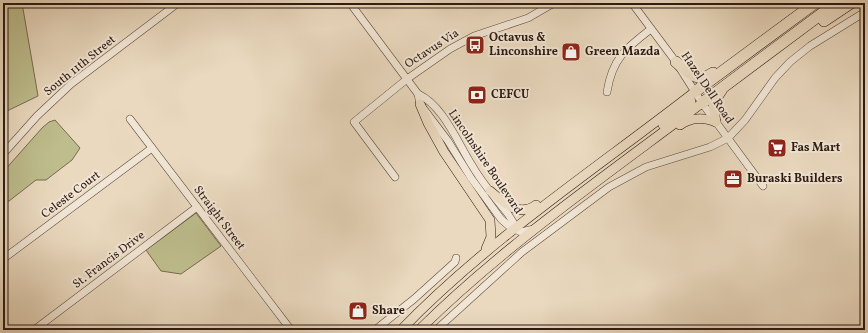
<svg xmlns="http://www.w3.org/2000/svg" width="868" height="333" viewBox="0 0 868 333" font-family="Vollkorn,serif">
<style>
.green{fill:#bebd8d;stroke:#766b4f}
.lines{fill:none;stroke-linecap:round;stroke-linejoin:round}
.minor-casing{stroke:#5c493c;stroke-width:8}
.major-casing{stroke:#2d1911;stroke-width:10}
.highway-casing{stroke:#2d1911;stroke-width:12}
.minor{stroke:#f1e6d5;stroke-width:7}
.major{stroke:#ead9bf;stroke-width:9}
.highway{stroke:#ead9bf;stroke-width:11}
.labels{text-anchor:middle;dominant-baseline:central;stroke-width:4;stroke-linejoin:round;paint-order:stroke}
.poi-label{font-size:12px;font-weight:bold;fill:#2d1911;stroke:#f1e6d5;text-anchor:start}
.street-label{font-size:12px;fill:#2d1911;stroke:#f1e6d5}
</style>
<rect width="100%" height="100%" fill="#ead9bf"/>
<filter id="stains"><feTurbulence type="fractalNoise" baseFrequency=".005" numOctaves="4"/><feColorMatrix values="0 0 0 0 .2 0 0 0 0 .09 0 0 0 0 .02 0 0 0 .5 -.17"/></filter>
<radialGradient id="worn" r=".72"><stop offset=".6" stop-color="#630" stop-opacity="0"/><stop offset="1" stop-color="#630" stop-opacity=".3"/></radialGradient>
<g class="green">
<polygon points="3,3 22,3 38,96 9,110 3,115"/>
<polygon points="55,120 80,148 72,160 46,180 36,180 9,201 4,201 3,172 42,128 49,122"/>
<polygon points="196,213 221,246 181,274 161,271 146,250"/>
</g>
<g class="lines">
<g class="minor-casing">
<g id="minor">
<polyline points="350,3 418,94 420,104 448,141 471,178 501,219 509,226 521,232 534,229"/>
<polyline points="632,3 676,62 702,103 763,186"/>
<path d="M607,92C612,59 626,48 651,29"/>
<path d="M418,94C444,106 458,144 473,167C483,184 496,199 508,214L513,222V229"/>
<polyline points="130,119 291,330"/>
<polyline points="3,154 37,116 71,84 178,3"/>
<polyline points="395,177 354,122 407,79 450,49 474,36 528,18 554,3"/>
<polyline points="3,259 152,148"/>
<polyline points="34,330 197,207"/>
<polyline points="375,330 414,299 455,262 456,258"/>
<polyline points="436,330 522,252 609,187 646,167 710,147 728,138 745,120 775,78 790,62 810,46 865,12"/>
</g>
</g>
<g class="major-casing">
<g id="major">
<polyline points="420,104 428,123 444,152 490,220 491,237 486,249"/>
<polyline points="716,122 713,104 722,91"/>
<polyline points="663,125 691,101"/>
<path d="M680,125C692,117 703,117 716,122"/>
<path d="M490,191C504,202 518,218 536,205"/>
<path d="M401,330C489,239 596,169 696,91"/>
<path d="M419,330C505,245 605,176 702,103"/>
</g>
</g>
<g class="highway-casing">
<g id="highway">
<polyline points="824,21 851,3"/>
<path d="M676,62C688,72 698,84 713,73"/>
<polyline points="696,91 815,3"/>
<polyline points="702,103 836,3"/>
</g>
</g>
<use href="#minor" class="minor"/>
<use href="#major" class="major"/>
<use href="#highway" class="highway"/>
</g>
<defs>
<g id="bus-square" transform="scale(1)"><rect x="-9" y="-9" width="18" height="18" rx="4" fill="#8f2418" stroke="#f1e6d5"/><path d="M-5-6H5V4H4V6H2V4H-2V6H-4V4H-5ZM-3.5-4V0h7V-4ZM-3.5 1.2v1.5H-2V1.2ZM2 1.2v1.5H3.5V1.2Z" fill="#fff"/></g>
<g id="shop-square" transform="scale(1)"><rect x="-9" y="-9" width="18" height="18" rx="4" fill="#8f2418" stroke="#f1e6d5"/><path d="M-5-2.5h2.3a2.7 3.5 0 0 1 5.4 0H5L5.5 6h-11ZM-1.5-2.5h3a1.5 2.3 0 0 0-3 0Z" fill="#fff"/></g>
<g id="bank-square" transform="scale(1)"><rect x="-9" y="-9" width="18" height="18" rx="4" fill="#8f2418" stroke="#f1e6d5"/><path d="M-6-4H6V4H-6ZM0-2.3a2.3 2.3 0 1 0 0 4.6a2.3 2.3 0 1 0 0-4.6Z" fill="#fff"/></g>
<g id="supermarket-square" transform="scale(1)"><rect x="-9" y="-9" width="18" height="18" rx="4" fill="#8f2418" stroke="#f1e6d5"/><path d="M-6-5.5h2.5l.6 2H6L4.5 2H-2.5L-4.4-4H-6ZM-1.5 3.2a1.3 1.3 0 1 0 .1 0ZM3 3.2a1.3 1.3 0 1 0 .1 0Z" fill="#fff"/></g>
<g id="office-square" transform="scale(1)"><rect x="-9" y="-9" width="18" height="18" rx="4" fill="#8f2418" stroke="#f1e6d5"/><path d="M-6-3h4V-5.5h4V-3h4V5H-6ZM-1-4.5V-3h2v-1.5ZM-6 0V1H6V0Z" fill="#fff"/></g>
</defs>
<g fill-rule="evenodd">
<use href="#bus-square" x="475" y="45"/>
<use href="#shop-square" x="571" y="52"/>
<use href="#bank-square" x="477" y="95"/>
<use href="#supermarket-square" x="777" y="148"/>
<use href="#office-square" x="733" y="179"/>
<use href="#shop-square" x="358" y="311"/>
</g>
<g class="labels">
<g class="poi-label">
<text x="489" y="38">Octavus &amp;<tspan x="489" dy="14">Linconshire</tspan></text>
<text x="585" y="52">Green Mazda</text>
<text x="491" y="95">CEFCU</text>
<text x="791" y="148">Fas Mart</text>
<text x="747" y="179">Buraski Builders</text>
<text x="372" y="311">Share</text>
</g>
<g class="street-label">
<text transform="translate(432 49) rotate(-33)">Octavus Via</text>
<text transform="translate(80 66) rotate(-39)">South 11th Street</text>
<text transform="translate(707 88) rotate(56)">Hazel Dell Road</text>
<text transform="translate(485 162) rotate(56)">Lincolnshire Boulevard</text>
<text transform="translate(71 195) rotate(-37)">Celeste Court</text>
<text transform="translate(219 218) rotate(53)">Straight Street</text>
<text transform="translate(109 260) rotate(-37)">St. Francis Drive</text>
</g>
</g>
<rect width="868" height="333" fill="none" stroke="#ead9bf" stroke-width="16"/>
<rect x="4" y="4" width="860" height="325" fill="none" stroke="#2d1911" stroke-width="2"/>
<rect x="8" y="8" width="852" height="317" fill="none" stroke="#2d1911"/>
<rect width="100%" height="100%" filter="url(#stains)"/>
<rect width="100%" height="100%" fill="url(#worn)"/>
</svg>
